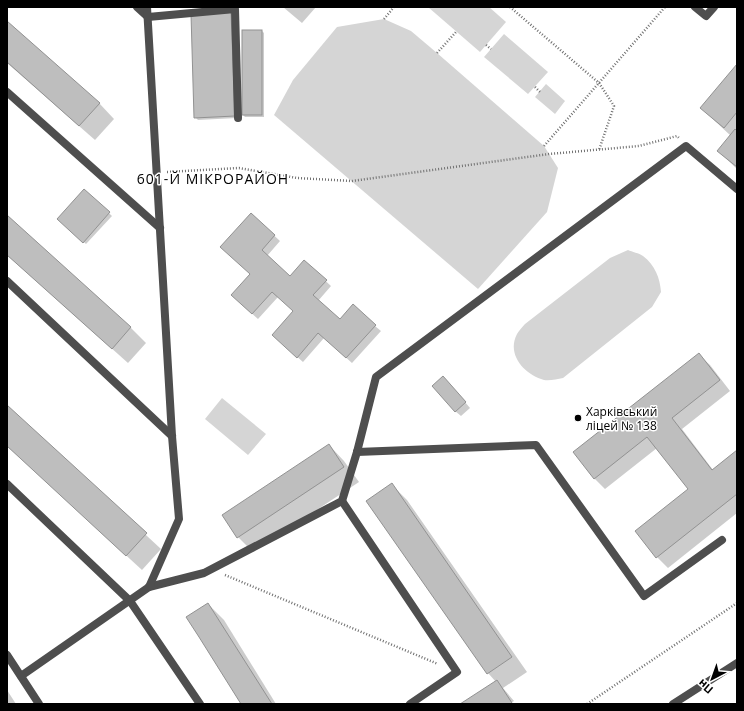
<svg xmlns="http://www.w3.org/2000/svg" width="744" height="711" viewBox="0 0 744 711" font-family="'Open Sans',sans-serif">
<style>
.green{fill:#d5d5d5}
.shadow{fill:#0003}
.building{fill:#bebebe;stroke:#929292}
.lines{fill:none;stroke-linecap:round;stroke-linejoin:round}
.path{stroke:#707070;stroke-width:2.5;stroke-dasharray:1 2;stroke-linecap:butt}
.lane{stroke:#4e4e4e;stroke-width:8}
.street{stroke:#4e4e4e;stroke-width:8}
.poi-dot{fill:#000;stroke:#fff;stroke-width:1.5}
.labels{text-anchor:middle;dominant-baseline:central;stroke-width:3;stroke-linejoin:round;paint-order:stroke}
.poi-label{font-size:12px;fill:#000;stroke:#fff;text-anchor:start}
.quarter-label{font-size:14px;letter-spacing:1px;fill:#000;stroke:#fff}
</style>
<rect width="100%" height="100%" fill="#fff"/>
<g class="green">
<polygon points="428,7 489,7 506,22 480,52"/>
<polygon points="384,19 411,31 437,53 544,146 558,168 547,212 478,289 274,115 293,80 337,27"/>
<polygon points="504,34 548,72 528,94 484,57"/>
<polygon points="546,84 565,101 555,114 535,97"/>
<path d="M628,250C632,252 639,253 643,256C655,265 660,278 661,292L652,307L563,378C557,379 550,381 544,380C525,375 506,355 517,334C519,331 522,327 525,324L610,258Z"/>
<polygon points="222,398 266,434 248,455 205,419"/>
</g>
<g class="shadow">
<polygon points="283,7 316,7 302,23"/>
<polygon points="231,13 233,16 237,118 198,120 195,117"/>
<polygon points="7,22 99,103 114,119 95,140 7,63"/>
<polygon points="262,31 264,33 264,117 245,117 243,115"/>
<polygon points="737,65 737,169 718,151 731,136 701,108"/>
<polygon points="84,190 112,216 86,244 58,219"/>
<polygon points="251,214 280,241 267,256 290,277 304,261 331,286 318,301 340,320 375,326 381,331 352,363 324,338 303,362 278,340 294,311 278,297 258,319 237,300 251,274"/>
<polygon points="7,217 131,328 146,343 128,363 7,255"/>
<polygon points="699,355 710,365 730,391 682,429 713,470 737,451 737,513 668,568 657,557 690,489 657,448 605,489 594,478"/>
<polygon points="449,383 470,408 461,416 455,411"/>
<polygon points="7,406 161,549 142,570 7,446"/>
<polygon points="329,445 344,461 359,482 253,552 238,537"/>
<polygon points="392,485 407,500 527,672 503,688 514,701 509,704 462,704 496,682 488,673"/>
<polygon points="208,604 224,620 276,704 242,704"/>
<polygon points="7,690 16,704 7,704"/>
</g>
<g class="building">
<polygon points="231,12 235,116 194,118 191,14"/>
<polygon points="7,21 100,103 79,126 7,62"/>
<rect x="242" y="30" width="20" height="85"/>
<polygon points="737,64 737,112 724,128 700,108"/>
<polygon points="735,129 737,131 737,167 717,151"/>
<polygon points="84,189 110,212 83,243 57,219"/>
<polygon points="251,213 275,235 262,250 290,276 304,260 327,280 313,295 340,319 353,304 376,325 346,358 318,333 297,358 272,335 293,311 272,292 252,314 231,295 250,274 220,247"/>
<polygon points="7,215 131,327 112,349 7,255"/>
<polygon points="699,353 720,380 672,418 712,470 737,450 737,494 656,558 635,531 688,489 647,437 594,479 573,452"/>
<polygon points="443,376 466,402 455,412 432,386"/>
<polygon points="7,405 147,533 126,556 7,446"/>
<polygon points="329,444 344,467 237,538 222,515"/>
<polygon points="392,483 512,657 487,674 366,501"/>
<polygon points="208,603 272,704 241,704 199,637 186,617"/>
<polygon points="497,680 512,703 511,704 460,704"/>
</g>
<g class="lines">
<g class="path">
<polyline points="510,7 599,83 614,106 599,150"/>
<polyline points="384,19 394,7"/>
<polyline points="486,45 491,49"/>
<polyline points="437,53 456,32"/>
<polyline points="535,87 540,92"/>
<polyline points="544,146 665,7"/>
<polyline points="167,172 239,168 297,178 352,181 549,154 639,146 677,136 679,138"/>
<polyline points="225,575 438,664"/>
<polyline points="587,704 737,603"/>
</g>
<g class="lane">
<polyline points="137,7 148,17 235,9 238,118"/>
<polyline points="695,7 706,16 714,7"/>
<polyline points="7,92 160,228"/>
<polyline points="7,281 172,436"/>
<polyline points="357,452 536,445 644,596 722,540"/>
<polyline points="7,484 130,601 200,704"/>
<polyline points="342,501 457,672 410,704"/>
<polyline points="149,587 204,573 342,501 357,452 376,377 686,146 737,189"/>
<polyline points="7,655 39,704"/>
<polyline points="21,676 149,587 179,519 172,436 147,7"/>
</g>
<polyline class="street" points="673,704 737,663"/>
</g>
<circle class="poi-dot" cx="578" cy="418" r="4"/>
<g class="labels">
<g class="poi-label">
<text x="586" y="411">Харківський<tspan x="586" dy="14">ліцей № 138</tspan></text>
</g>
<g class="quarter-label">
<text x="213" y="178">601-Й МІКРОРАЙОН</text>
</g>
</g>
<rect width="744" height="711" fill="none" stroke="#000000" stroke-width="16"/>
<g transform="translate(712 679) rotate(221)" stroke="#ffffff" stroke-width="3" paint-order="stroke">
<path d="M0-3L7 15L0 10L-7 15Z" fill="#000000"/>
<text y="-6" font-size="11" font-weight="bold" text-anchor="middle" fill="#000000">Пн</text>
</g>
</svg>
